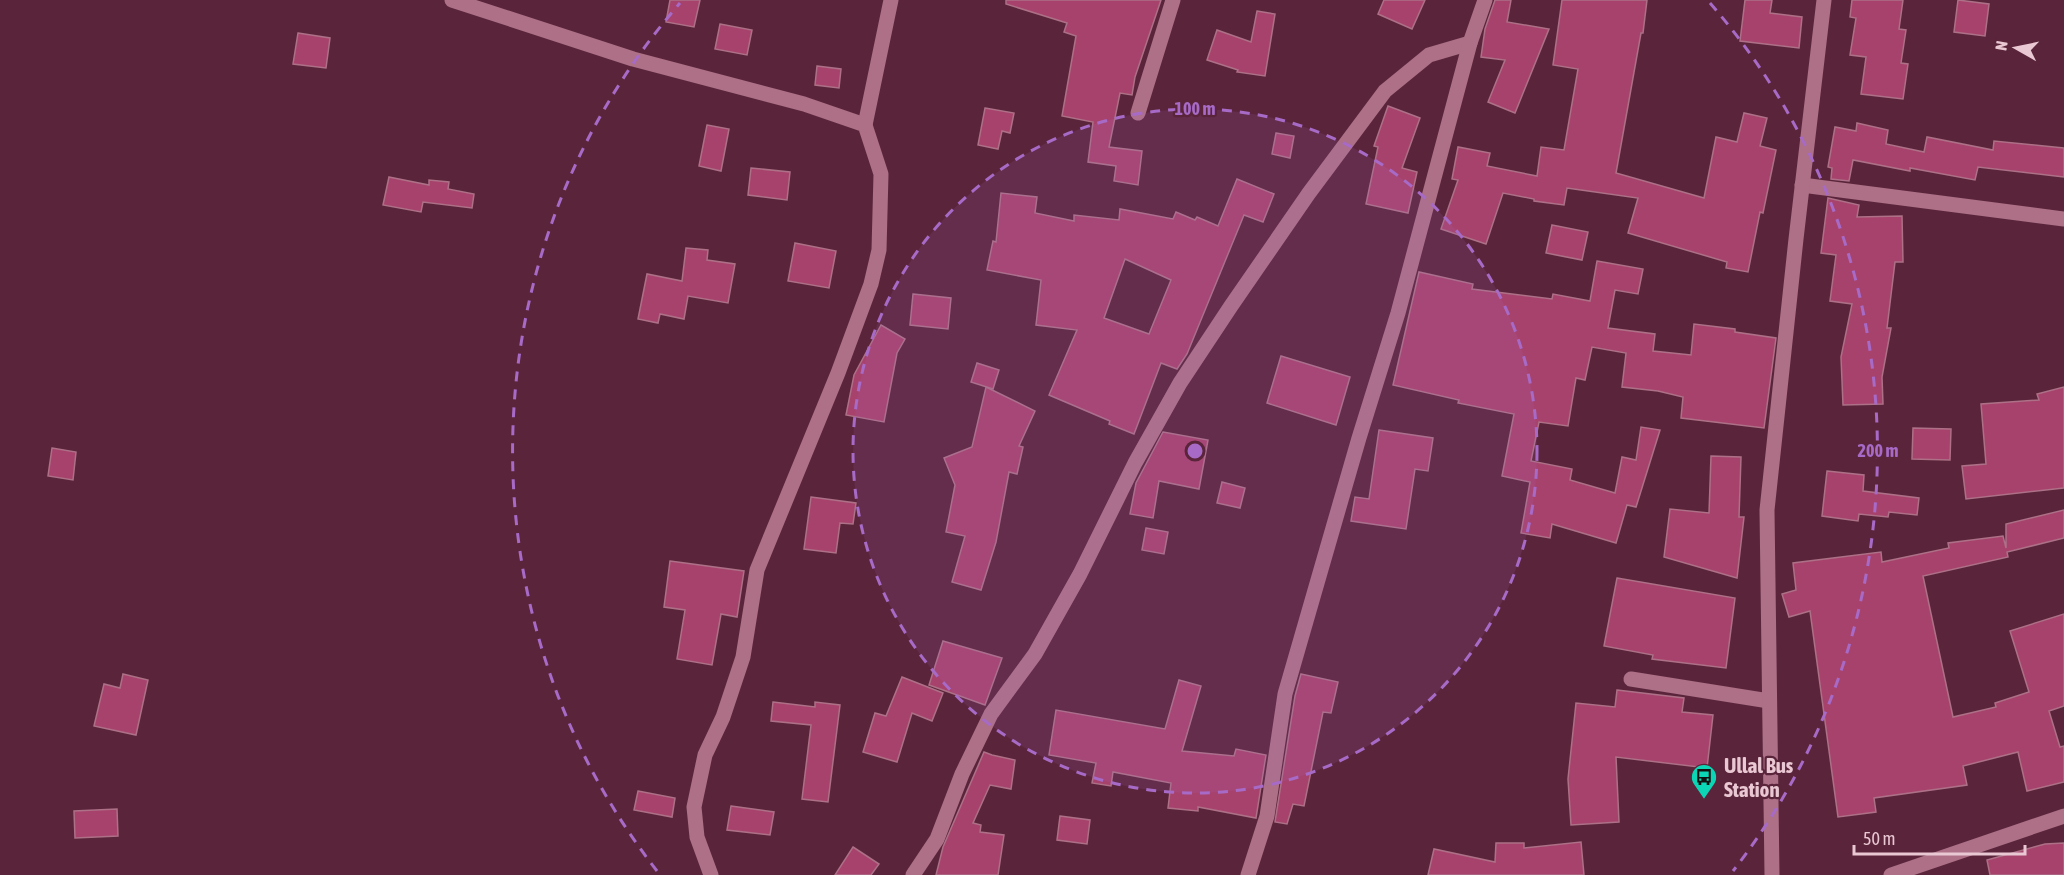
<svg xmlns="http://www.w3.org/2000/svg" width="2064" height="875" viewBox="0 0 2064 875" font-family="'Asap Condensed',sans-serif">
<style>
.building{fill:#a7426d;stroke:#ad7086;stroke-width:1.5;fill-rule:evenodd}
.lines{fill:none;stroke-linecap:round;stroke-linejoin:round}
.minor{stroke:#ad7086;stroke-width:15}
.ring{fill:none;stroke:#a76ac7;stroke-width:3;stroke-dasharray:10 8}
.labels{text-anchor:middle;dominant-baseline:central;stroke-width:4.5;stroke-linejoin:round;paint-order:stroke}
.poi-label{font-size:21px;font-weight:bold;fill:#eac8d3;stroke:#5a253b;text-anchor:start}
.centre{fill:#a76ac7;stroke:#5a253b;stroke-width:3}
.ring-label{font-size:18px;text-anchor:middle;font-weight:bold;fill:#a76ac7;stroke:#5a253b;stroke-width:4.5;stroke-linejoin:round;paint-order:stroke}
</style>
<rect width="100%" height="100%" fill="#5a253b"/>
<g class="building">
<polygon points="670,0 700,0 694,27 666,22"/>
<polygon points="1006,0 1161,0 1135,77 1132,95 1120,93 1109,147 1142,151 1138,185 1114,181 1116,166 1088,162 1093,122 1062,116 1076,36 1064,32 1067,23 1006,4"/>
<polygon points="1384,0 1425,0 1412,29 1378,14"/>
<polygon points="1495,0 1511,0 1507,22 1549,29 1515,113 1488,102 1505,60 1481,57 1485,29"/>
<polygon points="1562,0 1647,0 1643,33 1641,33 1616,173 1704,198 1716,137 1737,142 1744,113 1767,118 1760,146 1776,150 1763,213 1760,212 1748,272 1726,268 1727,262 1628,233 1638,198 1581,190 1567,188 1564,205 1534,201 1534,199 1503,193 1486,244 1441,229 1458,180 1452,179 1458,147 1490,153 1487,166 1537,176 1541,147 1564,150 1578,69 1553,65"/>
<polygon points="1745,0 1772,0 1770,13 1802,17 1799,48 1740,41"/>
<polygon points="1852,0 1903,0 1899,29 1906,30 1901,63 1908,64 1903,99 1861,94 1866,57 1850,55 1856,18 1850,17"/>
<polygon points="1958,0 1989,4 1985,36 1954,32"/>
<polygon points="1257,11 1275,14 1265,76 1237,72 1238,70 1207,60 1217,30 1251,42"/>
<polygon points="720,24 752,30 747,55 715,49"/>
<polygon points="298,33 330,38 326,68 293,64"/>
<polygon points="817,66 841,69 839,88 815,85"/>
<polygon points="1388,106 1420,118 1402,168 1417,172 1408,213 1366,204 1378,147 1374,146"/>
<polygon points="985,108 1014,113 1010,133 1002,131 998,149 978,145"/>
<polygon points="1857,123 1888,130 1886,144 1924,152 1927,137 1993,150 1994,141 2064,148 2064,177 1978,167 1975,180 1910,168 1910,171 1853,160 1849,181 1831,179 1832,168 1828,167 1835,127 1856,131"/>
<polygon points="707,125 729,129 721,171 699,166"/>
<polygon points="1276,133 1294,136 1290,158 1272,154"/>
<polygon points="751,168 790,172 787,200 748,195"/>
<polygon points="389,177 429,185 429,180 449,182 448,189 474,194 472,208 423,202 421,212 383,205"/>
<path d="M1237,179L1274,194L1263,222L1244,215L1187,354L1177,369L1161,363L1134,434L1109,424L1110,421L1049,395L1077,330L1036,325L1041,280L987,270L993,241L996,242L1001,193L1037,197L1035,213L1074,221V215L1119,220L1120,209L1173,219L1176,212L1195,220L1197,217L1218,226ZM1125,259L1171,280L1149,334L1104,318Z"/>
<polygon points="1828,198 1859,205 1857,217 1902,216 1903,262 1895,262 1887,328 1891,328 1882,377 1883,404 1843,405 1841,357 1852,304 1830,301 1836,255 1821,253"/>
<polygon points="1552,225 1588,232 1582,260 1546,253"/>
<polygon points="795,243 836,251 829,288 788,281"/>
<polygon points="686,248 708,250 707,260 735,264 728,303 688,296 684,319 660,314 658,323 638,319 647,274 682,281"/>
<polygon points="1597,261 1643,269 1638,294 1615,290 1608,328 1655,334 1653,351 1691,355 1694,324 1735,329 1735,332 1776,338 1764,428 1681,418 1683,397 1658,391 1622,387 1626,353 1592,347 1585,380 1576,378 1568,426 1539,422 1531,461 1572,469 1570,480 1615,493 1622,457 1636,460 1641,427 1660,430 1636,507 1627,505 1616,543 1552,524 1550,538 1521,533 1530,482 1502,476 1514,414 1458,403 1459,400 1393,385 1419,272 1473,284 1472,289 1552,299 1553,294 1590,301"/>
<polygon points="913,294 951,298 948,329 910,325"/>
<polygon points="881,325 905,339 897,353 884,422 846,415 854,375"/>
<polygon points="1281,356 1350,377 1336,425 1267,403"/>
<polygon points="977,363 999,370 993,389 971,382"/>
<polygon points="986,387 1035,411 1019,446 1023,447 1017,474 1009,472 996,542 981,590 952,582 965,536 946,532 955,485 944,458 972,447"/>
<polygon points="2064,387 2064,488 1966,499 1962,466 1986,464 1981,404 2039,400 2037,394"/>
<polygon points="1913,428 1951,429 1950,460 1912,459"/>
<polygon points="1379,430 1433,438 1428,471 1415,469 1406,529 1351,521 1355,497 1369,499"/>
<polygon points="1163,432 1208,440 1199,489 1159,481 1153,518 1130,514 1136,483"/>
<polygon points="52,448 76,452 73,480 48,476"/>
<polygon points="1711,456 1741,457 1739,517 1744,517 1737,578 1664,557 1670,509 1709,513"/>
<polygon points="1827,471 1864,475 1863,491 1919,498 1917,515 1889,512 1888,517 1859,514 1858,521 1822,516"/>
<polygon points="1222,482 1245,488 1240,508 1217,503"/>
<polygon points="811,497 856,503 853,524 840,523 836,553 804,549"/>
<polygon points="2064,510 2064,538 2007,552 2008,557 1923,576 1953,717 1996,707 1995,703 2029,692 2010,631 2064,614 2064,706 2049,711 2060,747 2064,746 2064,782 2027,791 2018,752 1963,766 1967,785 1874,798 1876,812 1838,817 1810,611 1789,617 1782,594 1796,590 1793,563 1881,552 1882,562 1949,548 1948,543 2003,536 2006,548 2006,524"/>
<polygon points="1146,528 1168,532 1164,554 1142,550"/>
<polygon points="670,561 744,571 737,617 721,614 712,665 677,659 685,610 664,607"/>
<polygon points="1617,578 1735,598 1726,668 1652,659 1653,655 1604,646"/>
<polygon points="943,641 1002,658 985,705 929,685"/>
<polygon points="123,674 148,680 136,735 94,726 104,684 120,688"/>
<polygon points="1301,674 1338,682 1331,713 1323,712 1304,806 1293,804 1287,824 1275,822 1295,696"/>
<polygon points="902,677 943,693 932,721 912,713 897,762 863,752 875,713 886,716"/>
<polygon points="1179,680 1201,686 1182,751 1234,756 1236,749 1266,755 1256,818 1198,807 1198,811 1168,808 1171,783 1113,772 1111,786 1092,783 1096,763 1049,755 1056,710 1165,729"/>
<polygon points="1617,690 1684,698 1682,712 1713,715 1707,768 1616,757 1619,822 1571,825 1568,779 1576,703 1615,707"/>
<polygon points="773,702 815,707 815,702 840,705 828,802 802,799 811,725 771,721"/>
<polygon points="984,752 992,755 1015,760 1011,789 990,785 973,823 981,825 980,832 1004,835 998,875 936,875 943,847"/>
<polygon points="638,791 675,798 672,817 634,810"/>
<polygon points="731,806 774,812 770,835 727,830"/>
<polygon points="117,809 118,836 75,838 74,811"/>
<polygon points="1060,816 1090,820 1087,844 1057,840"/>
<polygon points="1581,842 1584,875 1428,875 1434,849 1495,862 1496,843 1524,843 1524,848"/>
<polygon points="2064,843 2064,875 1990,875 1987,860 2045,844"/>
<polygon points="853,847 879,864 871,875 835,875"/>
</g>
<g class="lines">
<g class="minor">
<polyline points="452,0 633,59 804,104 865,125 881,174 879,250 871,284 838,373 757,570 743,657 723,717 705,755 694,807 697,837 711,875"/>
<polyline points="1138,113 1173,0"/>
<polyline points="865,125 891,0"/>
<polyline points="1802,185 2064,219"/>
<polyline points="1631,679 1769,701"/>
<polyline points="913,875 937,839 962,774 991,714 1035,654 1080,574 1135,463 1180,383 1231,306 1309,193 1385,91 1429,55 1470,43"/>
<polyline points="1248,875 1267,816 1285,694 1359,438 1398,313 1470,43 1485,0"/>
<polyline points="1772,875 1767,510 1796,239 1824,0"/>
<polyline points="1891,875 2064,816"/>
</g>
</g>
<circle cx="1195" cy="451" r="342" fill="#a76ac7" fill-opacity=".12"/>
<g class="ring">
<circle cx="1195" cy="451" r="342"/>
<path d="M657 871A683 683 0 0 1 680 3M1710 3A683 683 0 0 1 1733 871"/>
</g>
<defs>
<g id="bus-pin" transform="scale(1.35)"><path d="M0 17L-7.5 6A9.5 9.5 0 1 1 7.5 6Z" fill="#0cd5b5" stroke="#5a253b"/><path d="M-5-6H5V4H4V6H2V4H-2V6H-4V4H-5ZM-3.5-4V0h7V-4ZM-3.5 1.2v1.5H-2V1.2ZM2 1.2v1.5H3.5V1.2Z" fill="#111"/></g>
</defs>
<g fill-rule="evenodd">
<use href="#bus-pin" x="1704" y="777"/>
</g>
<g class="labels">
<g class="poi-label">
<text x="1724" y="765">Ullal Bus<tspan x="1724" dy="24">Station</tspan></text>
</g>
</g>
<circle cx="1195" cy="451" r="9" class="centre"/>
<g class="ring-label">
<text x="1195" y="115">100 m</text>
<text x="1878" y="457">200 m</text>
</g>
<g transform="translate(2016 48) rotate(279)" stroke="#5a253b" stroke-width="4.5" paint-order="stroke">
<path d="M0-4.5L10 22L0 15L-10 22Z" fill="#eac8d3"/>
<text y="-9" font-size="16" font-weight="bold" text-anchor="middle" fill="#eac8d3">N</text>
</g>
<path d="M1854 845v9h171v-9" fill="none" stroke="#eac8d3" stroke-width="3"/>
<text x="1863" y="845" font-size="18" fill="#eac8d3" stroke="#5a253b" stroke-width="4.5" paint-order="stroke">50 m</text>
</svg>
